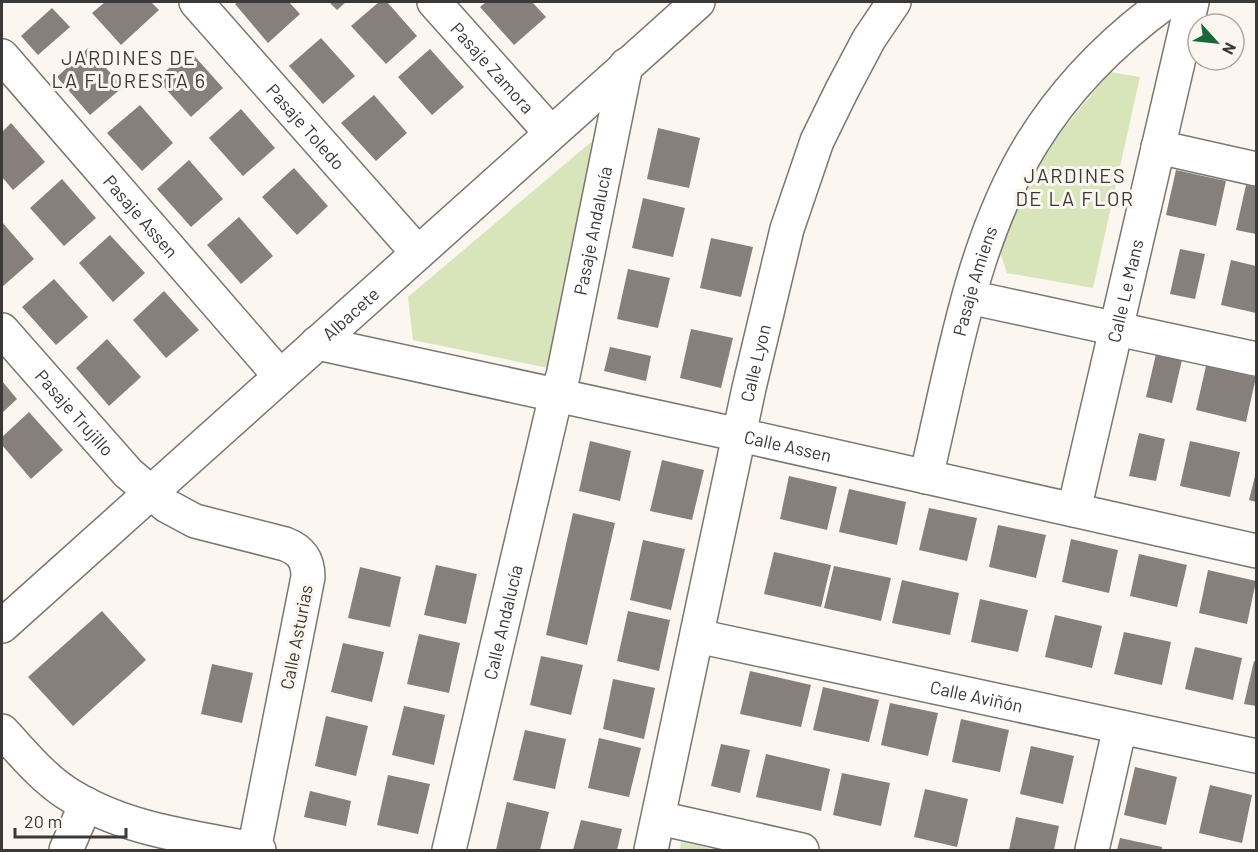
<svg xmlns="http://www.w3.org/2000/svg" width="1258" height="852" viewBox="0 0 1258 852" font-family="Barlow,sans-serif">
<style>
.green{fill:#d8e4ba}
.building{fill:#867f7c}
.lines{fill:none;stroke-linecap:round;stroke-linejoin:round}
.minor-casing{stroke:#7b7671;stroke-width:36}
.minor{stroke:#fff;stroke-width:33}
.labels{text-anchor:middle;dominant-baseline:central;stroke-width:6;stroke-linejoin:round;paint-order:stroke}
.street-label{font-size:18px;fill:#3b3937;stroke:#fbf6f0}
.neighbourhood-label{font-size:20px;letter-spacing:1.5px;fill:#3b3937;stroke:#fbf6f0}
</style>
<rect width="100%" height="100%" fill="#fbf6f0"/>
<g class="green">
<polygon points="1110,72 1140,77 1093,288 1007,273 1000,252 1034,165"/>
<polygon points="597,137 548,368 413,340 408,297"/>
<polygon points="681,842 715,850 680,850"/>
</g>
<g class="building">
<polygon points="105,2 151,2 159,10 121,45 92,13"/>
<polygon points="238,2 289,2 300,14 268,43 235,4"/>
<polygon points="329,2 346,2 337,10"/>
<polygon points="379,2 387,2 417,36 386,64 351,26"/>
<polygon points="486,2 532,2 546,17 514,45 480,7"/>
<polygon points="52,8 70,27 38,55 21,36"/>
<polygon points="321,38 355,76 323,104 289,66"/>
<polygon points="88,48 123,87 90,115 57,77"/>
<polygon points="430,49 464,87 432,115 398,77"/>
<polygon points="189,50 223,88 191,117 157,79"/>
<polygon points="374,95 407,133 376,161 341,123"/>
<polygon points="140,105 173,143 142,171 107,133"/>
<polygon points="241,109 275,148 243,176 209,138"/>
<polygon points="11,123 45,162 13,190 2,177 2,132"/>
<polygon points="658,128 700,138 689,188 647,179"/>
<polygon points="189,160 223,199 191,227 157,189"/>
<polygon points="294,168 328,206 297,235 262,197"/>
<polygon points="1176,170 1226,181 1216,226 1166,215"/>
<polygon points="62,179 96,218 64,246 30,208"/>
<polygon points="1246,185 1256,187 1256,234 1236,230"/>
<polygon points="643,198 685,208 673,257 632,248"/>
<polygon points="239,217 273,256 241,284 207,245"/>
<polygon points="2,222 34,259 2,287"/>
<polygon points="110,235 145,273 113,302 79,263"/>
<polygon points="711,238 753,247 741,297 700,288"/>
<polygon points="1180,249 1205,254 1195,299 1170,294"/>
<polygon points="1231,260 1256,266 1256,313 1221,305"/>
<polygon points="628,269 670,278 658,328 617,319"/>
<polygon points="54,279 88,317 56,345 22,307"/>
<polygon points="164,291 199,330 166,358 133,320"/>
<polygon points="691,329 733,338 721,388 680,378"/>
<polygon points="107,339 141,377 109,406 76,368"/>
<polygon points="610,347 651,356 646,381 604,371"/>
<polygon points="1156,354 1182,360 1172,403 1146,397"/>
<polygon points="1206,366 1256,377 1246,422 1196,410"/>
<polygon points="2,381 17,399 2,413"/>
<polygon points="29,412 63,450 31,479 2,445 2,437"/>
<polygon points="1139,433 1165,439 1156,481 1129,476"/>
<polygon points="590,441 631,451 620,501 579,491"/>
<polygon points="1190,441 1240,452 1230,497 1180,486"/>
<polygon points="662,460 704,470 692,520 650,511"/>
<polygon points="1256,472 1256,502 1249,500"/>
<polygon points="789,476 837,487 827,530 780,519"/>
<polygon points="849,489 906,502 897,545 839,532"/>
<polygon points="929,508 977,518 967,561 919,550"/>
<polygon points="573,513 615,523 587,645 546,635"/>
<polygon points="998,525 1046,535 1036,578 989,567"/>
<polygon points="1071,539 1118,550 1109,593 1062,582"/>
<polygon points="643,540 685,549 671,610 630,600"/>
<polygon points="774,552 831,565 821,607 764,594"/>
<polygon points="1139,554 1187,565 1177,607 1130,596"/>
<polygon points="436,565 477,574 466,624 424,615"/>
<polygon points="834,566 891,578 881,621 824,608"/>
<polygon points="360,567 401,577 390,627 348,618"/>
<polygon points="1208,570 1256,581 1247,624 1199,613"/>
<polygon points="902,580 959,593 950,635 892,623"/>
<polygon points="980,599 1028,610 1018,652 971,642"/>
<polygon points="102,611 146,660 73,726 28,677"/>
<polygon points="628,611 670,620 659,671 617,661"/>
<polygon points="1055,615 1102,626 1092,668 1045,657"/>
<polygon points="1124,632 1171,642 1162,685 1114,674"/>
<polygon points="419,634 460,643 449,693 407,684"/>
<polygon points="343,643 384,652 372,702 331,692"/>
<polygon points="1195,647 1242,658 1233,700 1185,689"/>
<polygon points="541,656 583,665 571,715 530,705"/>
<polygon points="1254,661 1256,662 1256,706 1244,704"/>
<polygon points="212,664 253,673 242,723 201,714"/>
<polygon points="750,671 811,685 801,727 740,714"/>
<polygon points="613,679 655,688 644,739 603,729"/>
<polygon points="823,687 879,700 869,742 813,730"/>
<polygon points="890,703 938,713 928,756 881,745"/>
<polygon points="404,706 445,715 434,765 392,755"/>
<polygon points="326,716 368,726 356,776 315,766"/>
<polygon points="961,719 1009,730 1000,772 952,762"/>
<polygon points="525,730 566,739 555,789 513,780"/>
<polygon points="599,738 641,748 629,797 588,788"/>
<polygon points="721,744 750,750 740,793 711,786"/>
<polygon points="1031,746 1074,756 1063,804 1020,794"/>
<polygon points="766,754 830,769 821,811 756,797"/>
<polygon points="1135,767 1177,777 1166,825 1124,815"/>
<polygon points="842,773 890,783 881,826 833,815"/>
<polygon points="388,775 430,784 418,834 377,825"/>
<polygon points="1210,785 1252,795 1242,843 1199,833"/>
<polygon points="925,789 968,799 957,847 914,837"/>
<polygon points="310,791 351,801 346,826 304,817"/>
<polygon points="507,802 549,812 540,850 496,850"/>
<polygon points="1016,817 1059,826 1054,850 1009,850"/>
<polygon points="581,820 622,829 617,850 573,850"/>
<polygon points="1120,838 1162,847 1162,850 1117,850"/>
</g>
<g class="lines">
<g class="minor-casing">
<g id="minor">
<path id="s1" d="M196,2L418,253"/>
<path id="s2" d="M434,2L551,133"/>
<path id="s3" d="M2,56L280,376"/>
<polyline points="1158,147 1256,169"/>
<polyline points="969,297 1256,359"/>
<path id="s4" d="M2,330L128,473L167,506L195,521L285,544C301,550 308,559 308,577L254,850"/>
<path id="s5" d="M317,343L740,435L1256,551"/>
<path id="s6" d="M926,477C953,365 971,242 1032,143C1066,88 1114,40 1166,2"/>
<path id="s7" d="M1074,510L1192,2"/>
<path id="s8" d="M2,626L698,2"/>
<path id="s9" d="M697,636L1256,756"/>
<path d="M2,731C22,752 41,776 65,792C123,830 192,837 259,850"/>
<polyline points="659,818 802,850"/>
<polyline points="66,850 86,804"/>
<path id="s10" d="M449,850L556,395L563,376L626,65"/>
<path id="s11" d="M651,850L749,388L787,229L817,141L842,90L869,39L894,2"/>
<polyline points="1092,850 1120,727"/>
</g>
</g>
<use href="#minor" class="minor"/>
</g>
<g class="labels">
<g class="street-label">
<text stroke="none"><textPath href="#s2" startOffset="88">Pasaje Zamora</textPath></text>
<text stroke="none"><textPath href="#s1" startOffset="166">Pasaje Toledo</textPath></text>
<text stroke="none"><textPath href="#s3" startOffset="212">Pasaje Assen</textPath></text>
<text stroke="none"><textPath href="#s10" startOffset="636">Pasaje Andalucía</textPath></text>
<text stroke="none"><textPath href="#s6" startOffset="202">Pasaje Amiens</textPath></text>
<text stroke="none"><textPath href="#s7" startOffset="225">Calle Le Mans</textPath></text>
<text stroke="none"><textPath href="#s8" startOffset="468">Albacete</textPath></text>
<text stroke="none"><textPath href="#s11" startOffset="498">Calle Lyon</textPath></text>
<text stroke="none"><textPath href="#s4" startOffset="110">Pasaje Trujillo</textPath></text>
<text stroke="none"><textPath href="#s5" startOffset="482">Calle Assen</textPath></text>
<text stroke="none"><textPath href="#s10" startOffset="234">Calle Andalucía</textPath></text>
<text transform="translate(296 637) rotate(-79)">Calle Asturias</text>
<text stroke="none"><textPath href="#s9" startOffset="286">Calle Aviñón</textPath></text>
</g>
<g class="neighbourhood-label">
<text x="129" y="57">JARDINES DE<tspan x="129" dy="23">LA FLORESTA 6</tspan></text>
<text x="1075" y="175">JARDINES<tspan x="1075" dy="23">DE LA FLOR</tspan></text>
</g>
</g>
<rect width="1258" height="852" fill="none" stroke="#3b3937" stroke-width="6"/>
<g transform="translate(1216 42) rotate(117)"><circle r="28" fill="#fbf6f0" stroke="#aeaaa6" stroke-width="1.5"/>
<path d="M0-4.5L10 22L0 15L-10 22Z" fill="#186838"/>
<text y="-9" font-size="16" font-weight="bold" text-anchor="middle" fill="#3b3937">N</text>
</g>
<path d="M15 828v9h111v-9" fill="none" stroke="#3b3937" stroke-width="3"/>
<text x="24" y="828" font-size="18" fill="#3b3937" stroke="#fbf6f0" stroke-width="4.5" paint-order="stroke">20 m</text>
</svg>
